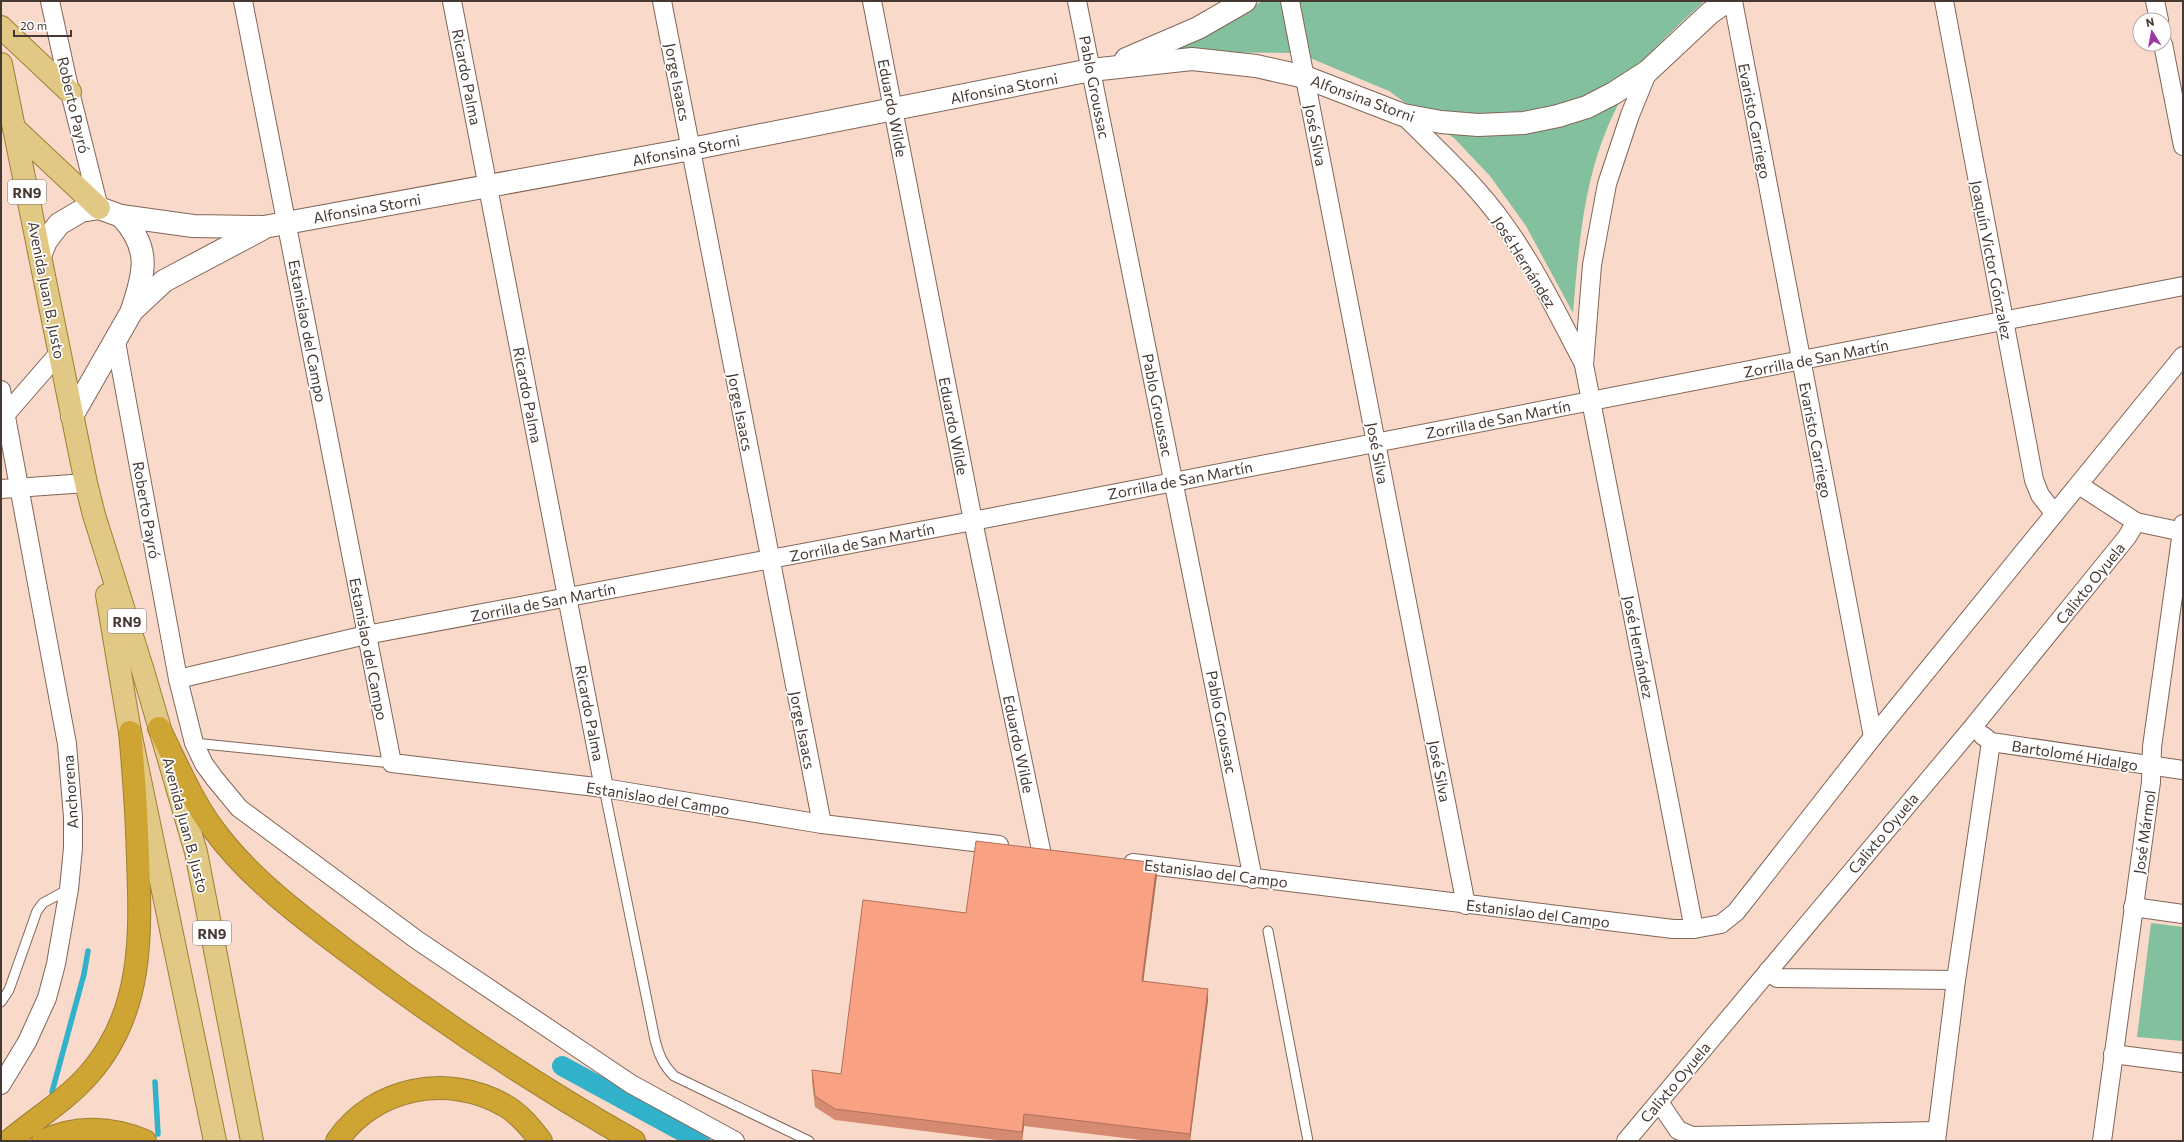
<svg xmlns="http://www.w3.org/2000/svg" width="2184" height="1142" viewBox="0 0 2184 1142" font-family="Commissioner,sans-serif">
<style>
.green{fill:#83c09d}
.lines{fill:none;stroke-linecap:round;stroke-linejoin:round}
.stream{stroke:#31b2ca;stroke-width:5.5}
.canal{stroke:#31b2ca;stroke-width:20}
.service-casing{stroke:#826658;stroke-width:11}
.minor-casing{stroke:#826658;stroke-width:20}
.tertiary-casing{stroke:#826658;stroke-width:24}
.primary-casing{stroke:#9e7f33;stroke-width:24}
.motorway-casing{stroke:#9e7f33;stroke-width:24}
.service{stroke:#fff;stroke-width:9}
.minor{stroke:#fff;stroke-width:18}
.tertiary{stroke:#fff;stroke-width:22}
.primary{stroke:#e2c885;stroke-width:22}
.motorway{stroke:#cea433;stroke-width:22}
.wall{fill:#d68b71}
.shaded-wall{fill:#ae715c}
.building{fill:#f9a283;stroke:#ae715c}
.labels{text-anchor:middle;dominant-baseline:central;stroke-width:3.5;stroke-linejoin:round;paint-order:stroke}
.shield{fill:#fff;stroke:#7e7470;stroke-width:1}
.shield-label{font-size:14px;font-weight:bold;fill:#463933}
.street-label{font-size:15px;fill:#463933;stroke:#fff}
</style>
<rect width="100%" height="100%" fill="#f9d9c9"/>
<g class="green">
<path d="M1263,1H1704C1686,19 1660,40 1646,60C1587,139 1581,219 1573,313L1526,226L1490,176L1455,139L1389,91L1298,53L1168,52Z"/>
<polygon points="2151,923 2183,927 2183,1041 2137,1037"/>
</g>
<g class="lines">
<g class="stream">
<polyline points="155,1082 158,1134"/>
<polyline points="52,1092 84,974 88,951"/>
</g>
<polyline class="canal" points="562,1066 700,1141"/>
<g class="service-casing">
<g id="service">
<polyline points="194,743 392,763"/>
<path d="M604,788L655,1040C659,1055 663,1065 674,1076L809,1141"/>
<polyline points="1268,931 1308,1141"/>
<polyline points="1,1002 9,990 37,911 43,903 69,889"/>
</g>
</g>
<g class="minor-casing">
<g id="minor">
<polyline points="50,1 70,92 99,208"/>
<polyline points="243,1 392,763 604,788 822,824 999,845"/>
<polyline points="452,1 604,788"/>
<polyline points="662,1 822,824"/>
<polyline points="872,1 973,521 1041,850"/>
<polyline points="1077,1 1253,879"/>
<polyline points="1290,1 1466,905"/>
<polyline points="1733,1 1873,737"/>
<polyline points="1944,1 2034,480 2040,495 2054,513"/>
<polyline points="2155,1 2159,20"/>
<polyline points="2163,44 2183,146"/>
<polyline points="1648,71 1630,115 1607,184 1592,265 1584,365 1694,929"/>
<path d="M1403,115C1438,150 1476,184 1504,224C1536,268 1559,317 1584,364"/>
<polyline points="116,342 178,679 194,743 204,764 215,779 239,808 417,940 631,1084 735,1141"/>
<polyline points="1,390 67,744 73,817 73,848 69,889 56,964 47,998 27,1042 1,1085"/>
<polyline points="6,414 59,353"/>
<polyline points="2079,485 2136,522 2183,532"/>
<polyline points="1,489 86,483"/>
<polyline points="178,679 366,635 973,521 2183,286"/>
<polyline points="1982,735 1991,742 2183,770"/>
<polyline points="1133,863 1673,929 1694,929 1721,924 1736,912 1873,737 2183,356"/>
<polyline points="2133,907 2183,914"/>
<polyline points="1768,971 1777,978 1956,980"/>
<polyline points="2113,1054 2183,1063"/>
<polyline points="1659,1102 1678,1130 1692,1136 1937,1131"/>
<polyline points="1626,1141 1972,728 2127,537 2136,522"/>
<polyline points="1936,1141 1956,980 1991,742"/>
<polyline points="2102,1141 2151,782 2152,747 2183,524"/>
</g>
</g>
<g class="tertiary-casing">
<g id="tertiary">
<polyline points="1126,59 1198,28 1245,1"/>
<path d="M121,216C151,248 145,272 132,310"/>
<polyline points="40,256 46,241 59,224 81,211 99,208 121,216 193,226 264,227 691,149 1091,70 1192,59 1256,66 1305,77 1403,115 1441,122 1478,125 1524,123 1558,116 1587,107 1614,93 1648,71 1710,13 1727,1"/>
<polyline points="72,416 132,311 164,281 262,229"/>
</g>
</g>
<g class="primary-casing">
<g id="primary">
<polyline points="1,27 70,92"/>
<polyline points="1,64 86,483 94,515 143,671 196,852 252,1141"/>
<polyline points="14,128 99,208"/>
<polyline points="107,595 130,732 215,1141"/>
</g>
</g>
<g class="motorway-casing">
<g id="motorway">
<path d="M159,728C176,762 191,799 214,830C250,879 303,918 352,955C442,1023 536,1085 634,1141"/>
<path d="M9,1141C36,1118 67,1100 90,1073C143,1012 141,935 138,860C137,817 134,775 130,732"/>
<path d="M43,1141C76,1125 112,1127 145,1141"/>
<path d="M337,1141C374,1087 448,1073 504,1105C519,1113 531,1128 541,1141"/>
</g>
</g>
<use href="#service" class="service"/>
<use href="#minor" class="minor"/>
<use href="#tertiary" class="tertiary"/>
<use href="#primary" class="primary"/>
<use href="#motorway" class="motorway"/>
</g>
<polygon class="wall" points="1157,875 1143,981 1208,1000 1190,1141 1150,1141 1024,1126 1022,1141 1004,1141 835,1120 815,1107 812,1082 812,1070 841,1074"/>
<g class="shaded-wall">
<polygon points="1157,863 1157,875 1142,992 1142,981"/>
<polygon points="1208,989 1208,1000 1190,1141 1190,1134"/>
<polygon points="1024,1114 1024,1126 1022,1141 1022,1132"/>
</g>
<polygon class="building" points="976,841 1157,863 1142,981 1208,989 1190,1134 1024,1114 1022,1132 835,1109 815,1096 812,1070 841,1074 863,900 966,913"/>
<g class="labels">
<g class="shield">
<rect x="8" y="180" width="38" height="24" rx="3"/>
<rect x="108" y="609" width="38" height="24" rx="3"/>
<rect x="193" y="921" width="38" height="24" rx="3"/>
</g>
<g class="shield-label">
<text x="27" y="192">RN9</text>
<text x="127" y="621">RN9</text>
<text x="212" y="933">RN9</text>
</g>
<g class="street-label">
<text transform="translate(467 77) rotate(79)">Ricardo Palma</text>
<text transform="translate(678 82) rotate(79)">Jorge Isaacs</text>
<text transform="translate(1095 87) rotate(79)">Pablo Groussac</text>
<text transform="translate(1004 88) rotate(-11)">Alfonsina Storni</text>
<text transform="translate(1363 98) rotate(20)">Alfonsina Storni</text>
<text transform="translate(74 105) rotate(77)">Roberto Payró</text>
<text transform="translate(893 108) rotate(79)">Eduardo Wilde</text>
<text transform="translate(1755 121) rotate(79)">Evaristo Carriego</text>
<text transform="translate(1316 135) rotate(79)">José Silva</text>
<text transform="translate(686 150) rotate(-11)">Alfonsina Storni</text>
<text transform="translate(367 208) rotate(-10)">Alfonsina Storni</text>
<text transform="translate(1992 260) rotate(79)">Joaquín Victor Gónzalez</text>
<text transform="translate(1525 262) rotate(58)">José Hernández</text>
<text transform="translate(47 290) rotate(79)">Avenida Juan B. Justo</text>
<text transform="translate(308 331) rotate(79)">Estanislao del Campo</text>
<text transform="translate(1816 358) rotate(-11)">Zorrilla de San Martín</text>
<text transform="translate(528 395) rotate(79)">Ricardo Palma</text>
<text transform="translate(1158 405) rotate(79)">Pablo Groussac</text>
<text transform="translate(741 412) rotate(79)">Jorge Isaacs</text>
<text transform="translate(1498 419) rotate(-11)">Zorrilla de San Martín</text>
<text transform="translate(954 426) rotate(79)">Eduardo Wilde</text>
<text transform="translate(1816 440) rotate(79)">Evaristo Carriego</text>
<text transform="translate(1378 453) rotate(79)">José Silva</text>
<text transform="translate(1180 480) rotate(-11)">Zorrilla de San Martín</text>
<text transform="translate(147 510) rotate(80)">Roberto Payró</text>
<text transform="translate(862 542) rotate(-11)">Zorrilla de San Martín</text>
<text transform="translate(2090 583) rotate(-51)">Calixto Oyuela</text>
<text transform="translate(543 602) rotate(-11)">Zorrilla de San Martín</text>
<text transform="translate(1639 647) rotate(79)">José Hernández</text>
<text transform="translate(369 649) rotate(79)">Estanislao del Campo</text>
<text transform="translate(590 713) rotate(79)">Ricardo Palma</text>
<text transform="translate(1222 722) rotate(79)">Pablo Groussac</text>
<text transform="translate(803 730) rotate(79)">Jorge Isaacs</text>
<text transform="translate(1019 744) rotate(78)">Eduardo Wilde</text>
<text transform="translate(2075 755) rotate(9)">Bartolomé Hidalgo</text>
<text transform="translate(1440 771) rotate(79)">José Silva</text>
<text transform="translate(70 792) rotate(-94)">Anchorena</text>
<text transform="translate(658 798) rotate(9)">Estanislao del Campo</text>
<text transform="translate(186 825) rotate(75)">Avenida Juan B. Justo</text>
<text transform="translate(2144 832) rotate(-82)">José Mármol</text>
<text transform="translate(1883 833) rotate(-50)">Calixto Oyuela</text>
<text transform="translate(1216 873) rotate(7)">Estanislao del Campo</text>
<text transform="translate(1538 913) rotate(7)">Estanislao del Campo</text>
<text transform="translate(1675 1082) rotate(-50)">Calixto Oyuela</text>
</g>
</g>
<rect width="2184" height="1142" fill="none" stroke="#463933" stroke-width="4"/>
<g transform="translate(2152 32) rotate(349)"><circle r="19" fill="#ffffff" stroke="#b5b0ad"/>
<path d="M0-3L7 15L0 10L-7 15Z" fill="#9939a1"/>
<text y="-6" font-size="11" font-weight="bold" text-anchor="middle" fill="#463933">N</text>
</g>
<path d="M14 30v6h57v-6" fill="none" stroke="#463933" stroke-width="2"/>
<text x="20" y="30" font-size="12" fill="#463933" stroke="#ffffff" stroke-width="3" paint-order="stroke">20 m</text>
</svg>
